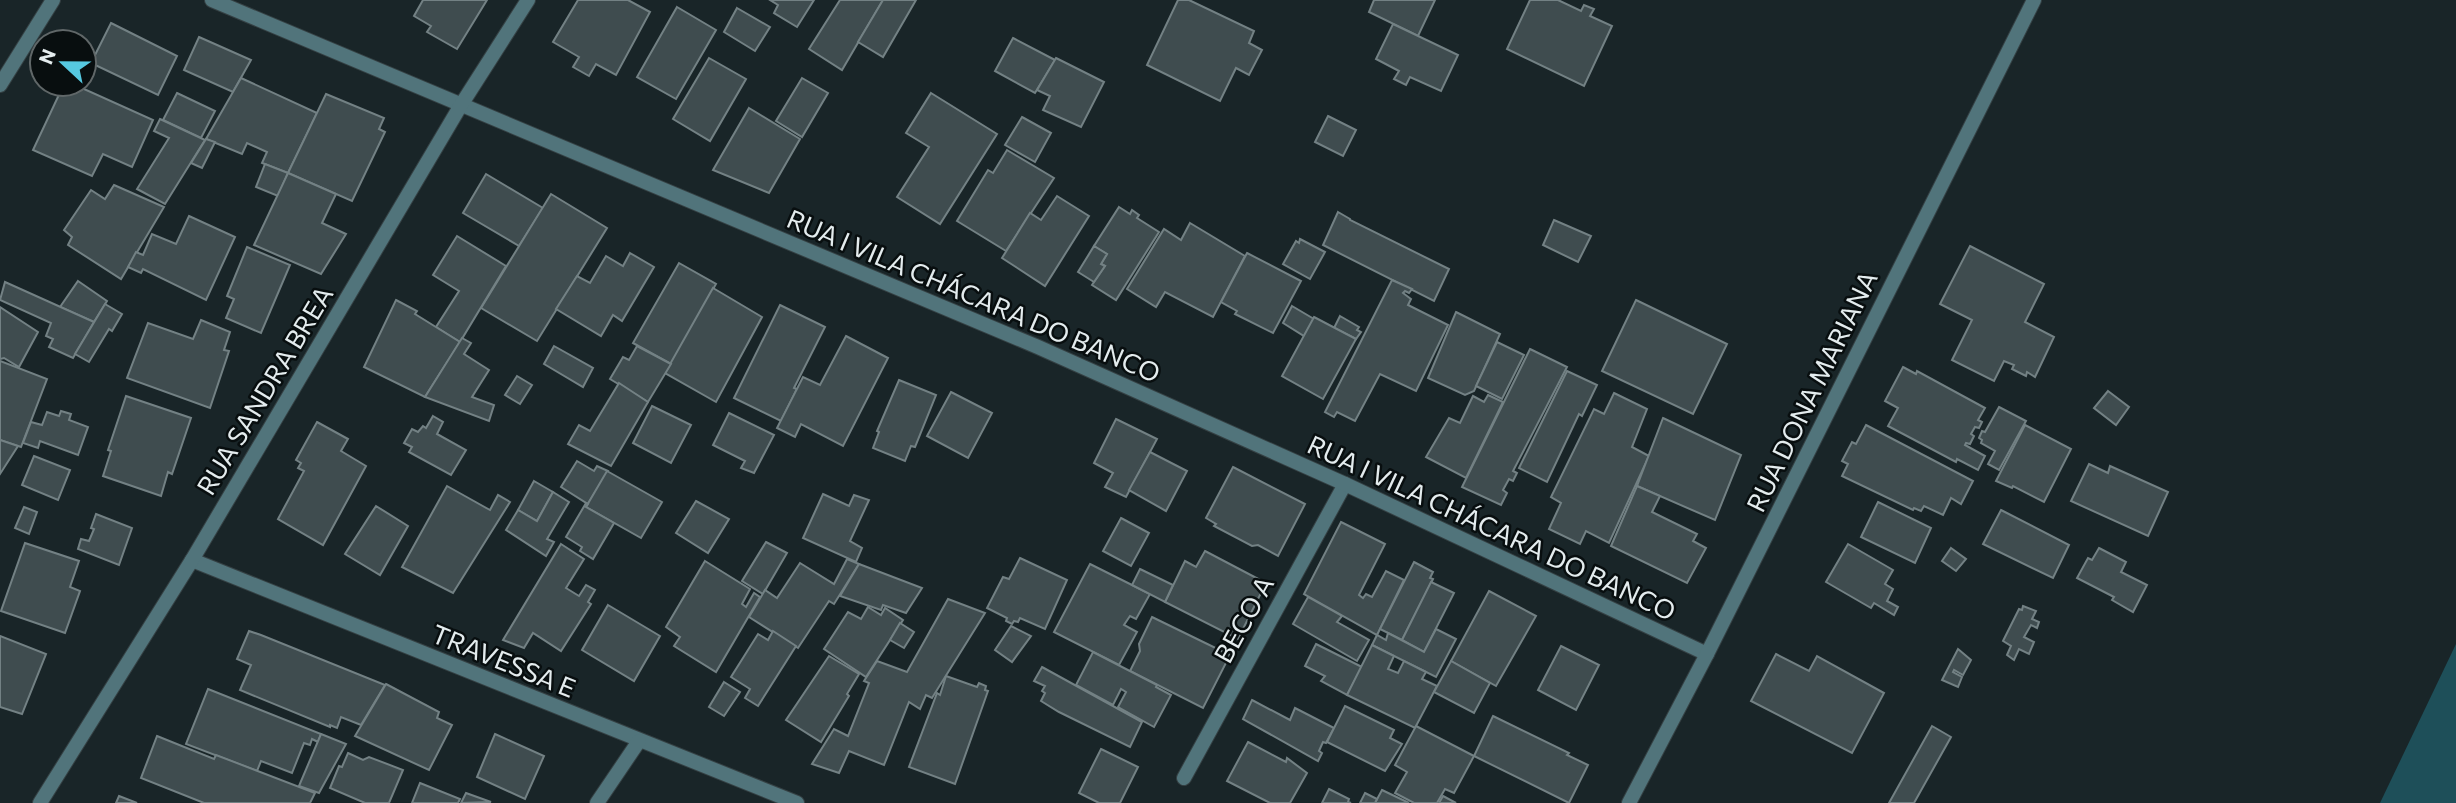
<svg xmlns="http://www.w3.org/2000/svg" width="2456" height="803" viewBox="0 0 2456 803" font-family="Commissioner,sans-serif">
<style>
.forest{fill:#1e4f59}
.building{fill:#3f4c4f;stroke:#738184;stroke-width:2}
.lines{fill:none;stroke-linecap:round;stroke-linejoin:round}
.service-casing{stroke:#354144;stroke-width:16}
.minor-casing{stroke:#354144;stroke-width:16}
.service{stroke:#51747b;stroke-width:14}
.minor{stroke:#51747b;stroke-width:14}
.labels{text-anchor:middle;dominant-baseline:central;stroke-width:5;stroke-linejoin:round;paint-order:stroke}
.street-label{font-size:26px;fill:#e4ecee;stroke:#080e0f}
</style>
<rect width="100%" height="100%" fill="#192528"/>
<polygon class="forest" points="2456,644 2456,803 2380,803"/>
<g class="building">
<polygon points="423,0 487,0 457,49 427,32 431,26 414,16"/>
<polygon points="578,0 628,0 650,12 616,75 596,64 589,76 573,67 579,57 553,42"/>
<polygon points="770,0 814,0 797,27 774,13 778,5"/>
<polygon points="840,0 883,0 842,70 809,49"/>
<polygon points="883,0 916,0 883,57 858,42"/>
<polygon points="1178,0 1189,0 1254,31 1249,43 1262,50 1249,75 1236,68 1220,101 1147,65"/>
<polygon points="1374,0 1435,0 1418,36 1369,12"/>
<polygon points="1530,0 1558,0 1581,11 1584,5 1594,9 1590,16 1612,26 1584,86 1507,49"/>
<polygon points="677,7 716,30 676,99 637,77"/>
<polygon points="737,8 770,27 755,51 724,32"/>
<polygon points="111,23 177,56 158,95 91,63"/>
<polygon points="1393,24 1458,55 1441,91 1410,77 1406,85 1394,79 1399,71 1376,59"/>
<polygon points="199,37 251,60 233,92 184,70"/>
<polygon points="1013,38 1055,60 1035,93 995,71"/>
<polygon points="709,58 746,79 710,141 673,119"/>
<polygon points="1056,58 1104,82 1081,127 1043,110 1050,96 1037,90"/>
<polygon points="241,78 317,113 288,173 262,163 267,152 247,143 242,154 206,139"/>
<polygon points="802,78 828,93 802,137 776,121"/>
<polygon points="64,84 73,84 153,120 132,167 103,154 92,176 33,150"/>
<polygon points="177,93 215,111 201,138 163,120"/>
<polygon points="931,93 997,134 940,224 897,197 929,147 906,133"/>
<polygon points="326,94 384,118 379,129 385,132 352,201 288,173"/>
<polygon points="749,108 800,139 769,193 713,170"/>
<polygon points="1328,116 1356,130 1343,156 1315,142"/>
<polygon points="1022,117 1051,133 1035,162 1005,145"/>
<polygon points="160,119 205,140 165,204 137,189 169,138 154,131"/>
<polygon points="206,139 215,142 202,168 191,163"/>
<polygon points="1007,150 1054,178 1006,251 957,221 988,170 993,173"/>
<polygon points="265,164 288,173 278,196 256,187"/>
<polygon points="288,173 336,194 322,223 346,234 321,274 254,245"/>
<polygon points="486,174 543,208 519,246 463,213"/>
<polygon points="114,185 164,207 121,279 68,245 72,237 64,230 91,190 105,199"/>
<polygon points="551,194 607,228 537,341 481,308"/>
<polygon points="1057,196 1089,216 1045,286 1002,258 1030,213 1041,220"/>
<polygon points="1119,207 1130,214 1132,210 1139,215 1137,218 1159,232 1116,300 1092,285 1105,266 1101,264 1107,254 1094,246"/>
<polygon points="1338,212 1350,219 1350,220 1449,269 1434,301 1323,245"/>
<polygon points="189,216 235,237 206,300 143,269 141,273 128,267 136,252 143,255 152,234 176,244"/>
<polygon points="1554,220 1591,236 1578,262 1543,245"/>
<polygon points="1190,223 1245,256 1213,317 1165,292 1156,307 1127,289 1164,229 1181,240"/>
<polygon points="457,236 506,266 460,342 436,327 459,291 433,275"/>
<polygon points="1300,239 1325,252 1310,279 1283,264 1296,241 1299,243"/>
<polygon points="1094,246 1107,254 1101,264 1105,266 1094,282 1078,272"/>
<polygon points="1970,246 2044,284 2025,322 2054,337 2035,377 2027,372 2026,376 2012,369 2014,365 2004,361 1994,381 1952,360 1972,320 1940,304"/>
<polygon points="247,247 290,265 261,333 226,318 234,299 227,296"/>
<polygon points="630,253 654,267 622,321 613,315 601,336 556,309 577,276 590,283 606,256 623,266"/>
<polygon points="1247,253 1301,281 1273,333 1235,314 1237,311 1221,302"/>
<polygon points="679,263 716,284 671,364 633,343"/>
<polygon points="1392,280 1412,289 1409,293 1405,291 1403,293 1411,299 1408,305 1448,325 1416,391 1380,374 1355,421 1337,412 1334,417 1325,412"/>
<polygon points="78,281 107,301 94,322 60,307"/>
<polygon points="5,282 94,322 73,358 49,347 53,339 46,336 51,323 0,300"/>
<polygon points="713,288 762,317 716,402 665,373"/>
<polygon points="396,300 417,311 415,314 460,342 425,397 364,367"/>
<polygon points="1636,300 1727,344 1693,414 1602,371"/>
<polygon points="105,304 122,314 112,331 109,329 89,362 75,354"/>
<polygon points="780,305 825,327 794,388 797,389 781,421 734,398"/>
<polygon points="1292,306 1314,319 1304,336 1283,323"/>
<polygon points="0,307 38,332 19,367 4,358 0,359"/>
<polygon points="1456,312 1500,334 1474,391 1465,395 1428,378"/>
<polygon points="1340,316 1359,327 1357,330 1361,332 1356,339 1334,328"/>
<polygon points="1314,317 1356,339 1323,399 1282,376"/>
<polygon points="201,320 230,332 224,350 229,351 210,408 127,378 148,323 193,339"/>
<polygon points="846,336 888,358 843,446 801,424 795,437 777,428 803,377 820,385"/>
<polygon points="462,338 471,343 464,354 489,370 472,397 494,405 489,421 425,397"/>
<polygon points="1497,342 1524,355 1502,399 1476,386"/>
<polygon points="554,346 593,368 583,387 544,364"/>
<polygon points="637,346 671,364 648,402 610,379 623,357 629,360"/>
<polygon points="1530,349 1567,367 1513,471 1517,473 1513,481 1509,479 1503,490 1507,493 1501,505 1462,487"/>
<polygon points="0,361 47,379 21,447 0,440"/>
<polygon points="1903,367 1916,374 1917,371 1985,408 1978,420 1982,422 1979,428 1975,427 1971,434 1974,436 1970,444 1966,443 1965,445 1985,456 1978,470 1957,459 1956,462 1888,426 1898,408 1885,401"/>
<polygon points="1567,371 1597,385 1582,416 1579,414 1547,482 1519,468"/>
<polygon points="517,376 532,385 520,404 505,395"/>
<polygon points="899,380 936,395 915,447 911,446 905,461 873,448 879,432 877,431"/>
<polygon points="619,383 648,402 611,466 568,444 579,425 590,431"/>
<polygon points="2108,391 2129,407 2116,425 2094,408"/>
<polygon points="951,392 992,413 968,458 927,436"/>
<polygon points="1614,393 1647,409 1632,447 1649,456 1609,543 1586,531 1580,544 1549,529 1561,503 1551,497 1594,409 1604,414"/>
<polygon points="1488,395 1503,402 1466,478 1426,457 1449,418 1460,423 1473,396 1484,402"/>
<polygon points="126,396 191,418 172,474 168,472 161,496 103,476 111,451 108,450"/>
<polygon points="652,406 691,425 671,463 633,443"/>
<polygon points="1999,407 2026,421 1999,470 1988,464 1995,451 1981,443 1982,440 1979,438 1982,431 1985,432"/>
<polygon points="61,411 71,414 69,420 88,427 78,455 40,441 38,448 23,443 31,422 42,425 47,412 59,416"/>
<polygon points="729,413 774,435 754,473 741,468 745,461 713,445"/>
<polygon points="433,416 443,422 437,434 466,450 451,475 409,452 412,447 404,443 412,429 418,432 423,426 426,428"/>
<polygon points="1663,418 1741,455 1715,520 1637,486"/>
<polygon points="1116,419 1157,439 1126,497 1105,487 1113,473 1094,463"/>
<polygon points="317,422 348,439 341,451 366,466 323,545 278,519 304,471 298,468 301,463 296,460"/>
<polygon points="1866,425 1973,481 1961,504 1951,498 1943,515 1924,506 1921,511 1914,508 1913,510 1842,476 1848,464 1842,461 1852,442 1856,444"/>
<polygon points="2025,425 2071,449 2044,502 2013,486 2012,488 1996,481"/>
<polygon points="0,440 18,446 0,474"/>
<polygon points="1150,452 1187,471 1166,511 1129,490"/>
<polygon points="34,456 70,470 58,500 22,485"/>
<polygon points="577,461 594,471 597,466 608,471 588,504 561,487"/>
<polygon points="2089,464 2108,473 2110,466 2168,492 2148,536 2071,501"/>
<polygon points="1233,467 1305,504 1278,556 1258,545 1252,546 1214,526 1216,524 1206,518"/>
<polygon points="607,471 662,502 641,538 586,507"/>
<polygon points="534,481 553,492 537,521 518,510"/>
<polygon points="447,486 490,510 498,495 510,502 453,593 402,567"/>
<polygon points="1637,486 1660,496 1652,512 1697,534 1693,541 1706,548 1687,583 1611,546"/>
<polygon points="553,492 569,502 547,539 554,542 546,556 506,530 518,510 537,521"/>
<polygon points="823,494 849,506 854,495 869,500 850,541 862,548 856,562 803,538"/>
<polygon points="696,501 729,519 708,553 676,533"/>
<polygon points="1878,502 1931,528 1915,563 1861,537"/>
<polygon points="586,503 588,504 586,507 614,523 593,559 580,551 582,547 566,537"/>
<polygon points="376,506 408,526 380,575 345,554"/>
<polygon points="24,507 37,512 29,534 15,528"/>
<polygon points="2001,510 2069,545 2053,578 1983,544"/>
<polygon points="96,514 132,528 119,565 78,549 81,539 89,541 94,529 91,528"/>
<polygon points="1121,518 1149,533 1131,566 1103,551"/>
<polygon points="1341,522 1385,544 1359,595 1363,598 1366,594 1372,597 1386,571 1404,580 1377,635 1304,594"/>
<polygon points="766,542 787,553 763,594 742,581"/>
<polygon points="25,543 79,561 70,587 80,591 65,633 1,611"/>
<polygon points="561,544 584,559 566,588 579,596 586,585 595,590 588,602 591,604 561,651 533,633 524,648 503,640"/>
<polygon points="1848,544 1893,570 1885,584 1893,589 1887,601 1898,607 1894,615 1874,603 1871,608 1826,582"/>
<polygon points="1951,548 1966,559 1956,571 1942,561"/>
<polygon points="2099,548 2126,562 2121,572 2147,585 2133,612 2112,600 2114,597 2077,578 2088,558 2092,560"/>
<polygon points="1205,551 1266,583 1238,639 1165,602 1185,561 1196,567"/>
<polygon points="1020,558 1067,580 1045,629 1020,618 1018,622 1014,621 1012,624 1006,621 1007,618 987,608 1003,577 1009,579"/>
<polygon points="847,559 859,564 834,604 829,601 798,648 749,617 765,590 777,598 800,563 834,584"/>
<polygon points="705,561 750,589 742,604 746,607 754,593 760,597 716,672 674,646 680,637 666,627"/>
<polygon points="1414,562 1433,572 1430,578 1433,579 1402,640 1380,629"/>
<polygon points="859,564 922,588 906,613 883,605 881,610 840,596"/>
<polygon points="1090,564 1150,594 1136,619 1130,616 1124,625 1137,632 1119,665 1054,632"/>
<polygon points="1140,569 1173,585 1165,602 1132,585"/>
<polygon points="1431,582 1454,593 1424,652 1402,640"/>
<polygon points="1489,591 1536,616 1496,686 1451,661"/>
<polygon points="1308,597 1342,616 1337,622 1369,640 1357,661 1293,624"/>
<polygon points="948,599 985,613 932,698 926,695 920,709 909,702 884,765 849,751 839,773 812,764 834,729 848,736 869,683 864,681 877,661 907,672"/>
<polygon points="608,605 660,636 634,681 582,650"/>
<polygon points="2023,606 2036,611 2032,619 2039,622 2037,628 2031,625 2024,637 2034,642 2029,654 2019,649 2014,660 2007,655 2011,646 2003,641 2019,609 2022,610"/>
<polygon points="868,607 881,615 885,608 903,620 866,677 824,649 848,612 861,619"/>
<polygon points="1152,617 1230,655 1203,708 1130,671 1140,651 1139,644"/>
<polygon points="900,623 914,632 904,648 890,640"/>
<polygon points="1011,626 1031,636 1012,662 995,650"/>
<polygon points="1436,629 1456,639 1436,677 1372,645 1377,635 1386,640 1388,633 1424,652"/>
<polygon points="249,631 261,635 385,685 361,725 341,717 337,728 330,725 330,727 240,690 251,665 237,659"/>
<polygon points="773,631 796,646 758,706 745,698 750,689 731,677 758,634 768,640"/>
<polygon points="0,636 46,654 22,714 0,707"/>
<polygon points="1316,644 1362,667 1347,695 1321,681 1325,676 1305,666"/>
<polygon points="1372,645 1394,656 1388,669 1398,673 1404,661 1426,672 1422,679 1437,686 1415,728 1347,695"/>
<polygon points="1561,646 1599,665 1576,710 1538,690"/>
<polygon points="1958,649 1971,660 1963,675 1954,670 1953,672 1962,677 1958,687 1942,680"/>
<polygon points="1093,652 1157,685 1156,687 1171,695 1154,727 1118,707 1126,692 1121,689 1113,705 1076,685"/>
<polygon points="1776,654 1809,671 1817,656 1884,693 1852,753 1751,701"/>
<polygon points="829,656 859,674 847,694 849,696 821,742 786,720"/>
<polygon points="1451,661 1490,683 1474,713 1434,692"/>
<polygon points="1042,667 1142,722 1130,747 1059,712 1041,701 1045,693 1042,691 1045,686 1034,681"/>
<polygon points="946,676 977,687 979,683 986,686 985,690 988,691 955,784 909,767 937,693 940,695"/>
<polygon points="724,682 740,692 724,716 709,707"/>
<polygon points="386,684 439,712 437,718 452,725 429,770 355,736"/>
<polygon points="208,689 321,734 318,742 312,739 310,745 304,743 292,773 261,761 257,771 186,744"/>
<polygon points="1252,700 1290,720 1295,708 1334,728 1326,743 1323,742 1319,751 1322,753 1318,761 1243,719"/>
<polygon points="1345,706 1394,730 1390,738 1402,744 1385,771 1327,742"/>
<polygon points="1493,716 1569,753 1567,755 1588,765 1569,803 1474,756"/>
<polygon points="1416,726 1474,756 1454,793 1445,789 1437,803 1414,803 1395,793 1407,772 1395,765"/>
<polygon points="1932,726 1951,737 1914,803 1889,803"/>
<polygon points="321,734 346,744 319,793 299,786"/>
<polygon points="495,734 544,756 525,799 477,777"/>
<polygon points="157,736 214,759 216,755 315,793 310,803 204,803 141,778"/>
<polygon points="1248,742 1286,762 1287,758 1307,773 1290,803 1270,803 1227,781"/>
<polygon points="1101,749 1138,767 1120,803 1099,803 1079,793"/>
<polygon points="348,753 363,760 369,757 403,770 389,803 365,803 330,788 339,766 342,767"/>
<polygon points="420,783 460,799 458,803 412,803"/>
<polygon points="1329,789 1349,799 1348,802 1351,803 1322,803"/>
<polygon points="1382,790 1409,803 1375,803"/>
<polygon points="466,793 491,802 461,803"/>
<polygon points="1365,793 1377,799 1375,803 1360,803"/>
<polygon points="119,796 137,803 116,803"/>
<polygon points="1443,796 1456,803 1439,803"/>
</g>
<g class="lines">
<g class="service-casing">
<polyline id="service" points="1184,778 1345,484"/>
</g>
<g class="minor-casing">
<g id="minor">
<polyline points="212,0 1038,347 1345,484 1707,654"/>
<polyline points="0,85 53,0"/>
<polyline points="192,560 797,803"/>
<polyline points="40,803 192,560 461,105 528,0"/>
<polyline points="597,803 639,741"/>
<polyline points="1629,803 1707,654 2034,0"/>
</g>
</g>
<use href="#service" class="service"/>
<use href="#minor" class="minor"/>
</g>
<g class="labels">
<g class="street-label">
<text transform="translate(974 295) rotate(23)">RUA I VILA CHÁCARA DO BANCO</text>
<text transform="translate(264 390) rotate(-59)">RUA SANDRA BREA</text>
<text transform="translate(1811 391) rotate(-64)">RUA DONA MARIANA</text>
<text transform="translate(1492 527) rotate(25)">RUA I VILA CHÁCARA DO BANCO</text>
<text transform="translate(1243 619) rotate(-61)">BECO A</text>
<text transform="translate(504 660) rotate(22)">TRAVESSA E</text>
</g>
</g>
<g transform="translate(63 63) rotate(292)"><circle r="33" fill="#080e0f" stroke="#606768" stroke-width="2"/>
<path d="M0-5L12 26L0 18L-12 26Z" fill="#56c9e1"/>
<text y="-10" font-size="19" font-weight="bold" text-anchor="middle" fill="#e4ecee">N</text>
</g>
</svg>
